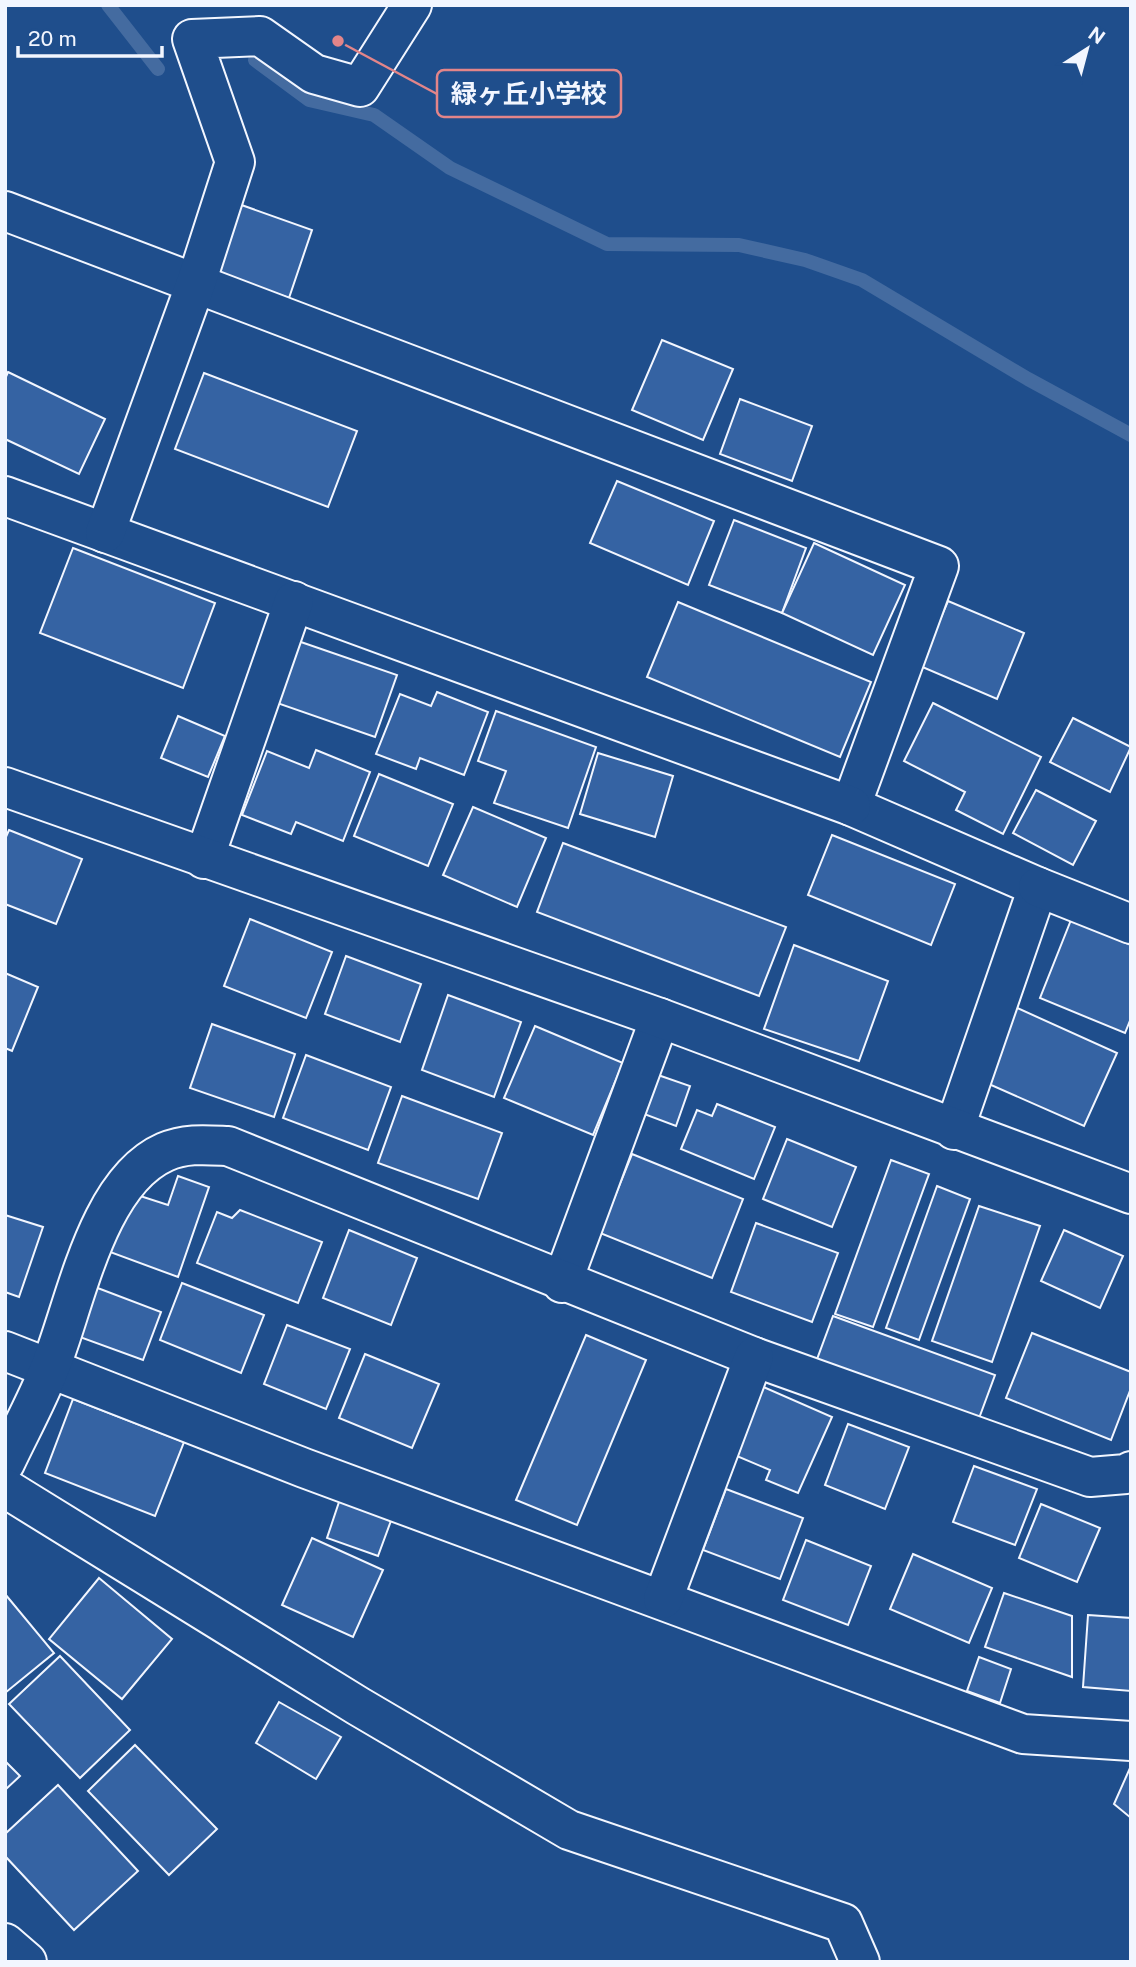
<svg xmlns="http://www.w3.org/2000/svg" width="1136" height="1967" viewBox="0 0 1136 1967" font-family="'Public Sans','Noto Sans JP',sans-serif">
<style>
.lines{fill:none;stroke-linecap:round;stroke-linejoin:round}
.stream{stroke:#446ba0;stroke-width:14}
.building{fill:#3563a3;stroke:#f2f6ff;stroke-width:2}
.minor-casing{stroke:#f2f6ff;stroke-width:42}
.tertiary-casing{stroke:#f2f6ff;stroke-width:42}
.minor{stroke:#1f4e8c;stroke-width:38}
.tertiary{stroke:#1f4e8c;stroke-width:38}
.leader{fill:none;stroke:#e38589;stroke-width:2.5}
.callout-dot{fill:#e38589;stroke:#1f4e8c;stroke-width:2.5}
.callout{fill:#1f4e8c;stroke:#e38589;stroke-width:2.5}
.callout-label{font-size:26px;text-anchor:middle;font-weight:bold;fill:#f2f6ff}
</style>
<rect width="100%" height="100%" fill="#1f4e8c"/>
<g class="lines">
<g class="stream">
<polyline points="108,5 158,69"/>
<polyline points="255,60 309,100 374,115 450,168 607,244 739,245 805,260 862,280 1028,379 1131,435"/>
</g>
</g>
<g class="building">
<polygon points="233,202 312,230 289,298 209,270"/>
<polygon points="662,340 733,369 703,440 632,410"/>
<polygon points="8,372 105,419 79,474 5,439 5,379"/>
<polygon points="204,373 357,431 328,507 175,449"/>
<polygon points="740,399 812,426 792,481 720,454"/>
<polygon points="617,481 714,521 688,585 590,543"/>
<polygon points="734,520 806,548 782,613 709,585"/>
<polygon points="814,543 905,585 873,655 782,613"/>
<polygon points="73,548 215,603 183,688 40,633"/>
<polygon points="948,601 1024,633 997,699 920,666"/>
<polygon points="678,602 871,682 840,757 647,677"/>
<polygon points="298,641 397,675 375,737 277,703"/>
<polygon points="437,692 488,712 464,775 420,758 416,769 376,754 400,694 431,706"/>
<polygon points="933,703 1041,757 1003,834 956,810 965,792 904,761"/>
<polygon points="496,711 596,747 568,828 494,803 506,771 478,761"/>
<polygon points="178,716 225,736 208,777 161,758"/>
<polygon points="1073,718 1131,747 1110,792 1050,762"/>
<polygon points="316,750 370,772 343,841 296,822 291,834 242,815 267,751 309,768"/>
<polygon points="598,753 673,776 655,837 580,814"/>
<polygon points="379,774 453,804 428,866 354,836"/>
<polygon points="1036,790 1096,821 1073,865 1013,833"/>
<polygon points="473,807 546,838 517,907 443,875"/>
<polygon points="9,830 82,859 56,924 5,904 5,839"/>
<polygon points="832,835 955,884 931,945 808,895"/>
<polygon points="563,843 786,927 759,996 537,912"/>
<polygon points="250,919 332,952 306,1018 224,986"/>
<polygon points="1071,920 1131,945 1131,1018 1125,1033 1040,998"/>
<polygon points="794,945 888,981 859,1061 764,1029"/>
<polygon points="346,956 421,984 400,1042 325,1014"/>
<polygon points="5,973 38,987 12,1051 5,1048"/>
<polygon points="448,995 521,1022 494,1097 422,1070"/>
<polygon points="1015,1007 1117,1053 1084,1126 982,1081"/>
<polygon points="212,1024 295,1054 274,1117 190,1088"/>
<polygon points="535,1026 623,1063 593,1135 504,1098"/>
<polygon points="306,1055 391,1087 368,1150 283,1118"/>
<polygon points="658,1075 690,1086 676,1126 644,1114"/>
<polygon points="402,1096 502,1133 478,1199 378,1163"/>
<polygon points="717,1104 775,1127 754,1179 681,1149 697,1110 712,1116"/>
<polygon points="787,1139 856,1167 832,1227 763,1199"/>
<polygon points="632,1154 743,1199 712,1278 600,1233"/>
<polygon points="891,1160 929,1174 873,1327 835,1314"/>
<polygon points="178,1176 209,1187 178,1277 110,1252 131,1193 168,1205"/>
<polygon points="937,1186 970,1199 919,1340 886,1328"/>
<polygon points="979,1206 1040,1226 992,1362 932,1341"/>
<polygon points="240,1210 322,1242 298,1303 197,1263 217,1212 232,1218"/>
<polygon points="5,1215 43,1227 19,1297 5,1292"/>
<polygon points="756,1223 838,1253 812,1322 731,1292"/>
<polygon points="349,1230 417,1258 391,1325 323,1298"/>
<polygon points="1064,1230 1123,1256 1100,1308 1041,1281"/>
<polygon points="182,1283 264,1315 241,1373 160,1340"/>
<polygon points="95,1287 161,1312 143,1360 77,1336"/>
<polygon points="833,1316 995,1375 978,1421 816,1362"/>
<polygon points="287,1325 350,1349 326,1409 264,1384"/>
<polygon points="1032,1333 1131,1372 1131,1388 1111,1440 1006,1398"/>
<polygon points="586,1335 646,1360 577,1525 516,1500"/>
<polygon points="365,1354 439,1384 412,1448 339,1418"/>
<polygon points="761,1386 832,1417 798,1493 766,1480 770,1470 732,1454"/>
<polygon points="73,1399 184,1442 155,1516 45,1473"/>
<polygon points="848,1424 909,1447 885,1509 825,1485"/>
<polygon points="974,1466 1037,1489 1015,1545 953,1522"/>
<polygon points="726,1489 803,1518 780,1579 703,1550"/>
<polygon points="340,1499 392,1518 378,1556 327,1538"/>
<polygon points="1041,1504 1100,1528 1077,1582 1019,1558"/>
<polygon points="312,1538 383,1570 353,1637 282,1605"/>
<polygon points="806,1540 871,1566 848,1625 783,1600"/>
<polygon points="913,1554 992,1588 969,1643 890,1609"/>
<polygon points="99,1578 172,1639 122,1699 49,1639"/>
<polygon points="1004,1593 1072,1616 1072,1677 985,1647"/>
<polygon points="5,1594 54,1653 5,1693"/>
<polygon points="1088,1615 1131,1618 1131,1691 1083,1687"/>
<polygon points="60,1656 130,1730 80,1778 9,1704"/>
<polygon points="979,1657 1011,1669 1000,1703 967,1691"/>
<polygon points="279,1702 341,1737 316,1779 256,1743"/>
<polygon points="135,1745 217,1829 169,1875 88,1791"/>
<polygon points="5,1761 20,1776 5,1790"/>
<polygon points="1130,1768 1131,1768 1131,1818 1114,1804"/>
<polygon points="58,1785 138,1871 74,1930 5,1856 5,1834"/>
</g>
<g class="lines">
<g class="minor-casing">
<g id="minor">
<polyline points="5,211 939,566 851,806 1038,887 954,1130"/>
<polyline points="5,496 851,806"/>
<polyline points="105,533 196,283 235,162 192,39 260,36 314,74 360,87 412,5"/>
<polyline points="204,859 294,601"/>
<polyline points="1038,887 1131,924"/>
<polyline points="562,1283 660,1018"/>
<polyline points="5,1351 304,1468 1023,1734 1131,1741"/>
<path d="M5,1463C20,1431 38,1399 51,1365C76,1302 97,1182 165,1152C186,1143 206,1145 228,1146L754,1357L1090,1477L1126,1474L1131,1471"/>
<polyline points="5,1488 358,1706 569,1830 843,1923 860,1962"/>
<polyline points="663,1599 754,1357"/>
<polyline points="5,1943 27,1962"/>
</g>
</g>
<g class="tertiary-casing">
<polyline id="tertiary" points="5,787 660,1018 1131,1194"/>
</g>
<use href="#minor" class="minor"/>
<use href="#tertiary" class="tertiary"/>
</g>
<path class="leader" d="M338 41L437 94"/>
<circle class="callout-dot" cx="338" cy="41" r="7"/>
<rect class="callout" x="437" y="70" width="184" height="47" rx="7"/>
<g class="callout-label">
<text x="529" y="103">緑ヶ丘小学校</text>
</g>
<rect width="1136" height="1967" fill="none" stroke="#f2f6ff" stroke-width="14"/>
<g transform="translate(1087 49) rotate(36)" stroke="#1f4e8c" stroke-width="5" paint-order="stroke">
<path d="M0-5L12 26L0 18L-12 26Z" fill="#f2f6ff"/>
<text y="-10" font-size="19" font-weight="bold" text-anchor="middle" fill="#f2f6ff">N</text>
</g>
<path d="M18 46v10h144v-10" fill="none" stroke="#f2f6ff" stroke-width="3.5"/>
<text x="28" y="46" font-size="21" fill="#f2f6ff" stroke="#1f4e8c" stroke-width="5" paint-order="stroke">20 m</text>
</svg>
